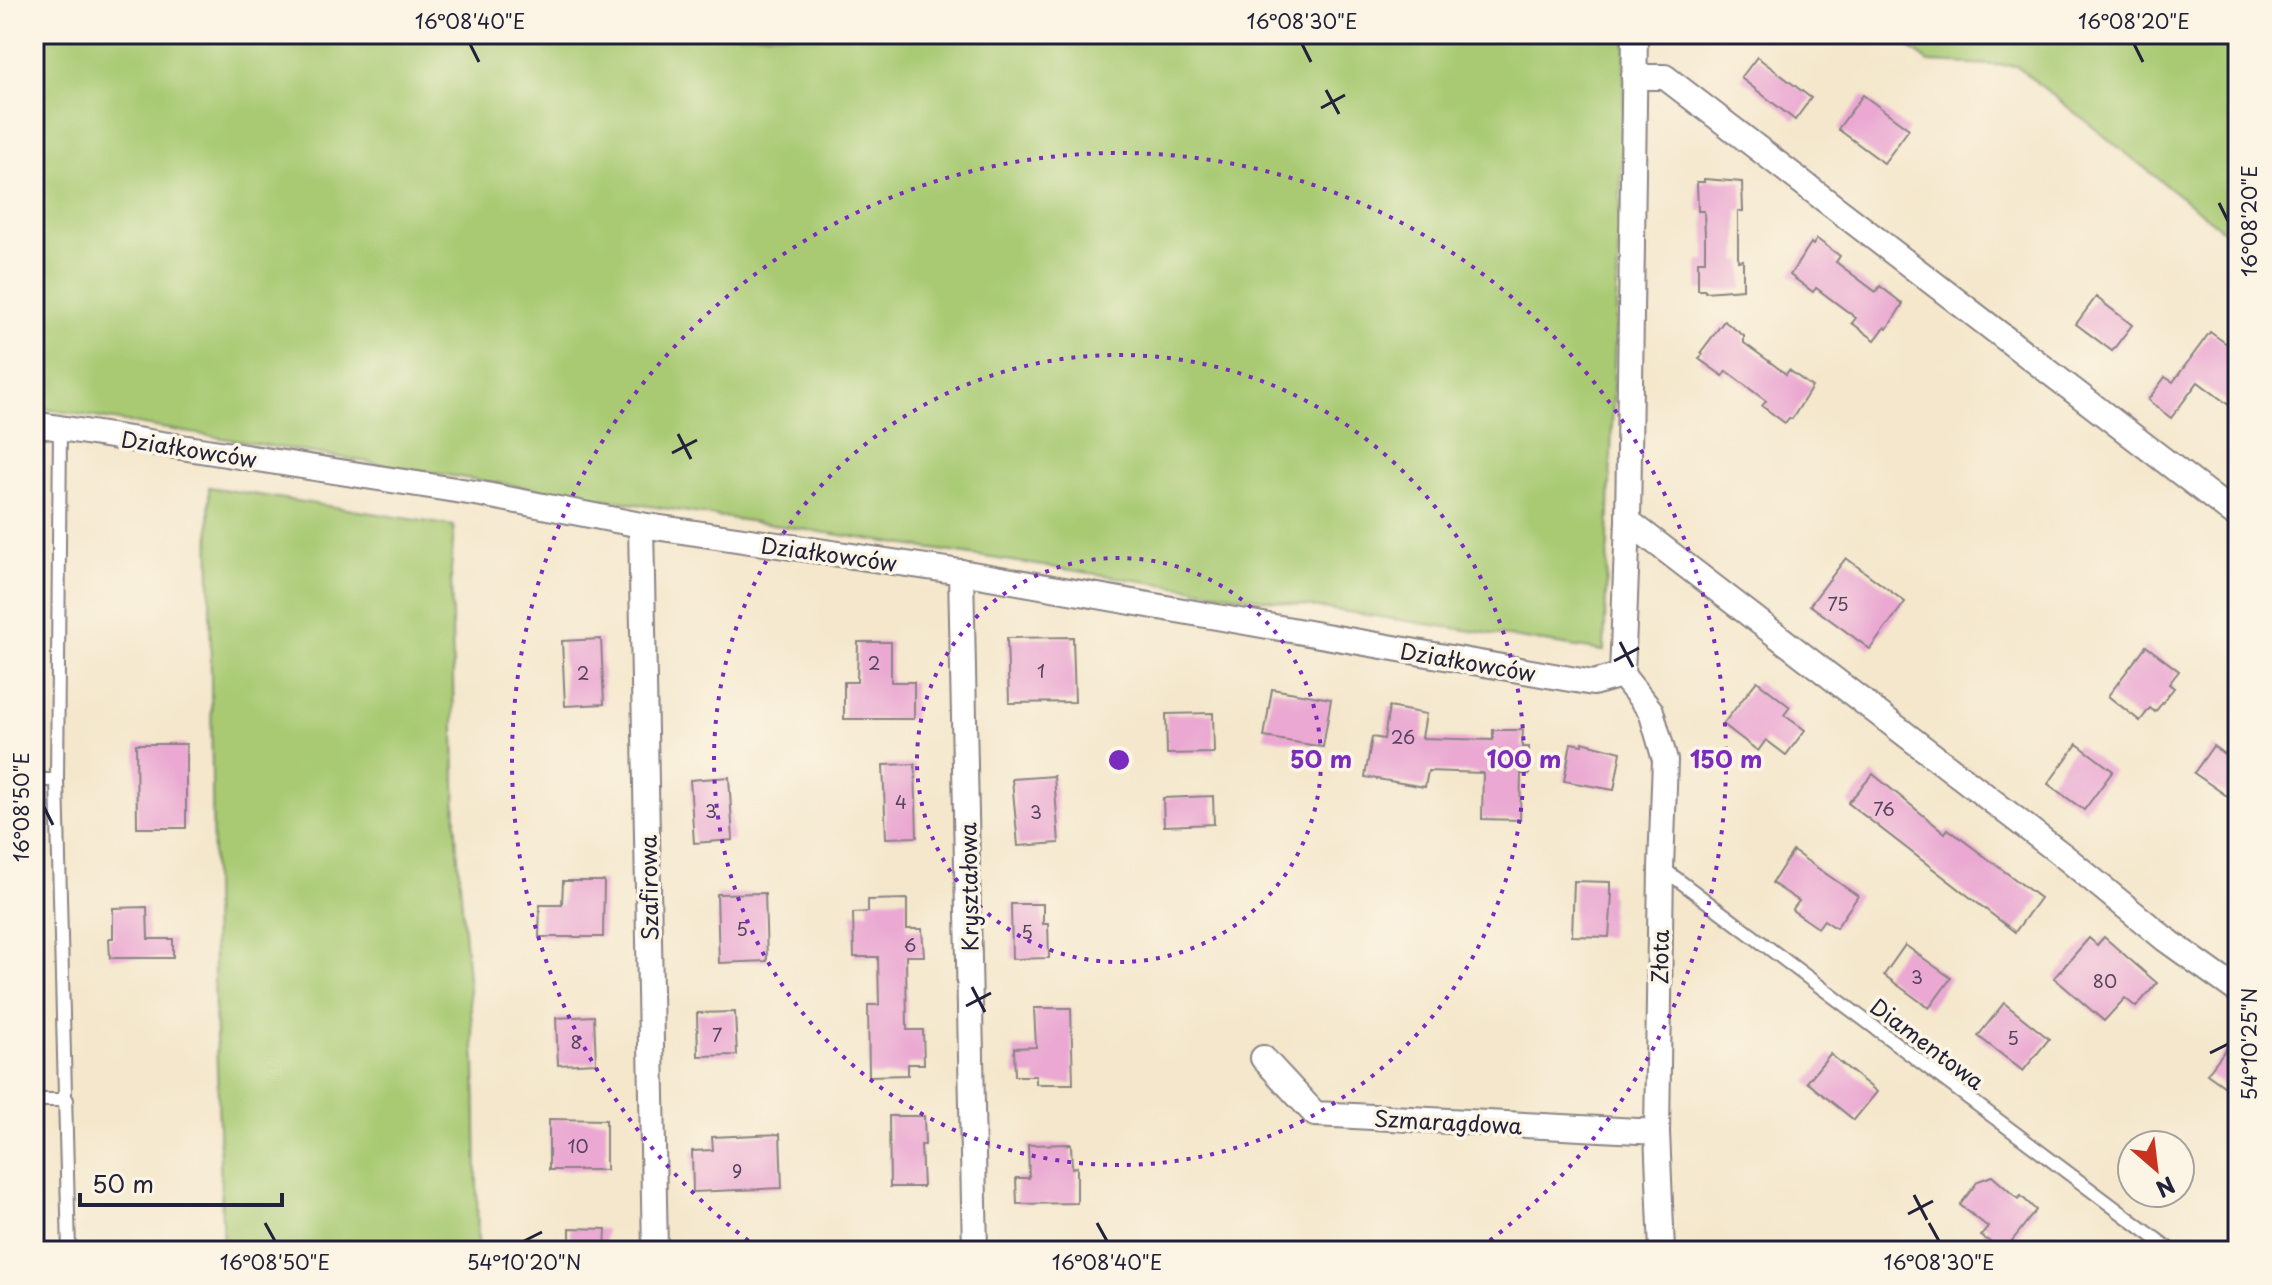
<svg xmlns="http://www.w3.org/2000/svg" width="2272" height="1285" viewBox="0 0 2272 1285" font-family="'Playpen Sans',sans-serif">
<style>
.green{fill:#a9ca73;stroke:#667657;stroke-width:2}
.building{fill:#eaa8d2}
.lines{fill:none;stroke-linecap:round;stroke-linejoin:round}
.service-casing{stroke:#8b8484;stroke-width:16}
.minor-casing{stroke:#8b8484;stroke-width:28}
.service{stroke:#fff;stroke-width:12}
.minor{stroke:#fff;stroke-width:24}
.ticks{fill:none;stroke:#22223b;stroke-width:3}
.ring{fill:none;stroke:#7b2cbf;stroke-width:4;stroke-dasharray:4 8}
.labels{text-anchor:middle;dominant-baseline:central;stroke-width:7;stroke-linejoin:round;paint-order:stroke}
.number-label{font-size:18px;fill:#544461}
.street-label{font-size:22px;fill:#22223b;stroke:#fcf5e5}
.centre{fill:#7b2cbf;stroke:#fcf5e5;stroke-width:4}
.ring-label{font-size:24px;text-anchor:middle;font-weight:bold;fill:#7b2cbf;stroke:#fcf5e5;stroke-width:7;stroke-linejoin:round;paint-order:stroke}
.neatline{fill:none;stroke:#22223b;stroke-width:3}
.ticks-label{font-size:20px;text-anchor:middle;fill:#22223b}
</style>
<rect width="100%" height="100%" fill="#fcf5e5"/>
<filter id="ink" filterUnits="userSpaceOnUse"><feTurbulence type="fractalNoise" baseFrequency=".0125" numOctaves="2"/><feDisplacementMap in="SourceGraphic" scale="16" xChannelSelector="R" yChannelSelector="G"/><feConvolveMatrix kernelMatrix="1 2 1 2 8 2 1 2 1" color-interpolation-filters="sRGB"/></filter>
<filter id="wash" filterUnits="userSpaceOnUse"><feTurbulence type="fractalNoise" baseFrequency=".006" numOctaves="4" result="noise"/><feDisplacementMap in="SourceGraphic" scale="32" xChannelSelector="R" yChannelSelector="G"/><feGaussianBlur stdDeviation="1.8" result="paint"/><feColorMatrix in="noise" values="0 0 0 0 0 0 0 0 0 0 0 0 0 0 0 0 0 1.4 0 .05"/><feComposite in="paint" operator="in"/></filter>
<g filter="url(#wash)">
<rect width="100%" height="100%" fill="#f4e7cc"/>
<g class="green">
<polygon points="34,34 1626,34 1604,651 471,479 34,407"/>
<polygon points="1891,34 2238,34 2238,242 2016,66 1929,62"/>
<polygon points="209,487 454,526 451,571 456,834 475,1062 478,1251 223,1251 214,977"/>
</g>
<g id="blocks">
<g class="building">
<polygon points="1757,57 1811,98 1795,120 1741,78"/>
<polygon points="1863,95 1909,129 1884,163 1838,129"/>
<polygon points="1704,179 1742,182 1743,211 1738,211 1738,261 1743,260 1743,289 1705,292 1705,290 1698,290 1698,261 1705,261 1705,236 1704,211 1698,211 1697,182 1704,182"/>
<polygon points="1817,239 1840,256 1836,262 1876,292 1880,286 1903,304 1887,329 1885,327 1875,340 1852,323 1856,318 1816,288 1813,292 1790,275 1811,243 1813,245"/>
<polygon points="2096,297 2132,325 2112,351 2076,324"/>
<polygon points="1724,321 1744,336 1744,343 1766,359 1786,374 1789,370 1812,387 1792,419 1789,418 1785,423 1762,406 1766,401 1726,371 1723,376 1699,359 1703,354 1701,352"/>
<polygon points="2210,332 2238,352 2238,412 2198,382 2171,418 2148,400 2165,377 2173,382"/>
<polygon points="1846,558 1905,602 1870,649 1810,605"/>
<polygon points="1073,637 1075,702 1009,703 1007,638"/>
<polygon points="601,639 604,704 565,706 562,641"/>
<polygon points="858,642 891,642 891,682 914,682 914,719 844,719 844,682 857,682"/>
<polygon points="2146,646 2179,671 2169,684 2174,688 2155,712 2150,708 2140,721 2108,696"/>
<polygon points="1757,681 1790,707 1784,715 1805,730 1786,755 1766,740 1758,751 1723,724"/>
<polygon points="1272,689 1331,699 1323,747 1264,737"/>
<polygon points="1389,707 1426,714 1422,738 1493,740 1493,730 1523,730 1522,747 1529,747 1529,775 1521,774 1520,820 1482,819 1483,773 1428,771 1425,787 1365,777 1372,737 1384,739"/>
<polygon points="1213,713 1214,753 1167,754 1166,714"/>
<polygon points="1582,742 1621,752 1614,790 1564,781 1571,743 1582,745"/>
<polygon points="136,744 186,744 186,828 137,828"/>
<polygon points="2077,744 2113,771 2084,810 2048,784"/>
<polygon points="2213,746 2238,764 2238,779 2227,796 2194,773"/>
<polygon points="915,764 917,837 886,838 883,765"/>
<polygon points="1873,774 1945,833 1948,829 2040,898 2015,932 1848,803"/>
<polygon points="1054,776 1059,843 1018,846 1012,779"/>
<polygon points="729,777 733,840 694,843 690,780"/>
<polygon points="1213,796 1214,824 1164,826 1163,798"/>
<polygon points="1793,851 1858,896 1836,928 1824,920 1818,928 1792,910 1799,901 1772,883"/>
<polygon points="563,881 604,881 603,937 539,937 540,905 562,905"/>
<polygon points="1574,881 1610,882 1610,895 1612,895 1609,937 1572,936"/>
<polygon points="765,893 767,961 719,963 717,894"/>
<polygon points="907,899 907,929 922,929 924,956 906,956 907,1030 923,1030 924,1064 908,1064 908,1075 869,1076 868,1005 879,1005 878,957 854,957 853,913 868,912 868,900"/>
<polygon points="1011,904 1043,904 1043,924 1048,924 1049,958 1012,959"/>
<polygon points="147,907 148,939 173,939 173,958 110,958 109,938 113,938 113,908"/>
<polygon points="2104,937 2157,983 2136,1007 2125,998 2104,1021 2054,978 2089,938 2097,945"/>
<polygon points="1905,945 1951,978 1929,1008 1884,975"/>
<polygon points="2004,1003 2049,1039 2023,1071 1978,1036"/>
<polygon points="1034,1008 1071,1008 1073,1084 1036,1084 1036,1076 1015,1076 1014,1048 1036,1047"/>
<polygon points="735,1012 737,1055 698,1056 697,1013"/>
<polygon points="594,1016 596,1063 558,1065 556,1018"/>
<polygon points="2238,1033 2238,1096 2207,1074"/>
<polygon points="1830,1054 1877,1092 1854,1120 1807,1082"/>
<polygon points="889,1116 924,1116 925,1145 921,1145 923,1187 890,1187"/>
<polygon points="549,1119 606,1120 606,1170 549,1170"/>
<polygon points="780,1134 782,1188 693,1192 692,1151 713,1150 712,1137"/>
<polygon points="1071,1144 1072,1168 1077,1167 1077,1203 1017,1204 1016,1178 1029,1178 1028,1145"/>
<polygon points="1992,1176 2018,1199 2021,1196 2036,1210 2004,1251 1981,1236 1988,1227 1960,1205 1978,1181"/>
<polygon points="570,1228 606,1229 605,1251 570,1251"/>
</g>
</g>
</g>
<g filter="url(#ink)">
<use href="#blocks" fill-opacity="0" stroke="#8b8484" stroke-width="2"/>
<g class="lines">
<g class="service-casing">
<g id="service">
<polyline points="60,428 57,780 69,1251"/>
<polyline points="34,780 57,780"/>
<polyline points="1661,867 2172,1251"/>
<polyline points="34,1100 67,1100"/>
</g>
</g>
<g class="minor-casing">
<g id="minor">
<polyline points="1634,77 1665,77 2238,517"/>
<polyline points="34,424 481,494 641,525 961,572 1593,683 1622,675"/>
<polyline points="1628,521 2065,857 2165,939 2238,991"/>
<polyline points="641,525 655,1251"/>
<polyline points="961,572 975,1251"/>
<polyline points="1622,675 1628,521 1635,34"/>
<polyline points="1622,675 1651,711 1665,760 1661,867 1657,1132 1662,1251"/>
<polyline points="1263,1058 1315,1114 1657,1132"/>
</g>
</g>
<use href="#service" class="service"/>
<use href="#minor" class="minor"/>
</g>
</g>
<path class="ticks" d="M470,44L479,62M1302,44L1311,62M2134,44L2143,62M1326,90L1339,114M1321,108L1345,95M2219,203L2228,221M678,434L691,459M672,453L697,440M1620,642L1633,667M1614,661L1639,648M44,807L53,825M972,987L985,1012M966,1006L991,993M2210,1053L2228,1044M1914,1195L1927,1220M1908,1214L1933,1201M265,1223L275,1241M1097,1223L1107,1241M1929,1223L1939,1241M524,1241L542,1232"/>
<g class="ring">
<circle cx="1119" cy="760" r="202"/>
<circle cx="1119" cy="760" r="405"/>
<path d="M758 1248A607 607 0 1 1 1480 1248"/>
</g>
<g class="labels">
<g class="number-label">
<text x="1838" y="603">75</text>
<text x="874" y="662">2</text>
<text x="1041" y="670">1</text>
<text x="583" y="672">2</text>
<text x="1403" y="736">26</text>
<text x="901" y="801">4</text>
<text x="1884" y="808">76</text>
<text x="711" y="810">3</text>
<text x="1036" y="811">3</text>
<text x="742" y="928">5</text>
<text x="1027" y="931">5</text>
<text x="910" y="944">6</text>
<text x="1917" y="976">3</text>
<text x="2105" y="980">80</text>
<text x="717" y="1034">7</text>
<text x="2013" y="1037">5</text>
<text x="576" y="1041">8</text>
<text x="578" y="1145">10</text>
<text x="737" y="1170">9</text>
</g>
<g class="street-label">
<text transform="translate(189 448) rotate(9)">Działkowców</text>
<text transform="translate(829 553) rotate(8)">Działkowców</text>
<text transform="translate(1468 661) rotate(10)">Działkowców</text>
<text transform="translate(968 887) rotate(-91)">Kryształowa</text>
<text transform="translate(648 888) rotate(-91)">Szafirowa</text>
<text transform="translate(1659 957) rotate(-89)">Złota</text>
<text transform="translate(1928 1043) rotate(37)">Diamentowa</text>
<text transform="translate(1448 1121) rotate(3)">Szmaragdowa</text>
</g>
</g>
<circle cx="1119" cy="760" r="12" class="centre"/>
<g class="ring-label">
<text x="1321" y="768">50 m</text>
<text x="1524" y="768">100 m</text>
<text x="1726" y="768">150 m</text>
</g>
<rect width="2272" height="1285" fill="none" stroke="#fcf5e5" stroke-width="88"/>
<g transform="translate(2156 1169) rotate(152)"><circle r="38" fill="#fcf5e5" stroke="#a5a1a1" stroke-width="2"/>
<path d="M0-6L14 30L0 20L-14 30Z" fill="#c8321e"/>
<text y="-12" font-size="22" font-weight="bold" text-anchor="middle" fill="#22223b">N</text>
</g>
<path d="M80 1193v12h202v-12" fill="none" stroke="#22223b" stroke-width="4"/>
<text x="92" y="1193" font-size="24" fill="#22223b" stroke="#fcf5e5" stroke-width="6" paint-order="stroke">50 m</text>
<rect x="44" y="44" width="2184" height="1197" class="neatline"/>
<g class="ticks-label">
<text x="470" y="29">16°08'40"E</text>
<text x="1302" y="29">16°08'30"E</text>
<text x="2134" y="29">16°08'20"E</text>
<text transform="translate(2250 221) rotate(-90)" y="7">16°08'20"E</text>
<text transform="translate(22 807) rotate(-90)" y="7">16°08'50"E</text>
<text transform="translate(2250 1044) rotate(-90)" y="7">54°10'25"N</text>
<text x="275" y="1270">16°08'50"E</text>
<text x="524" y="1270">54°10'20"N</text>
<text x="1107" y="1270">16°08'40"E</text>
<text x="1939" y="1270">16°08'30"E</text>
</g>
</svg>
